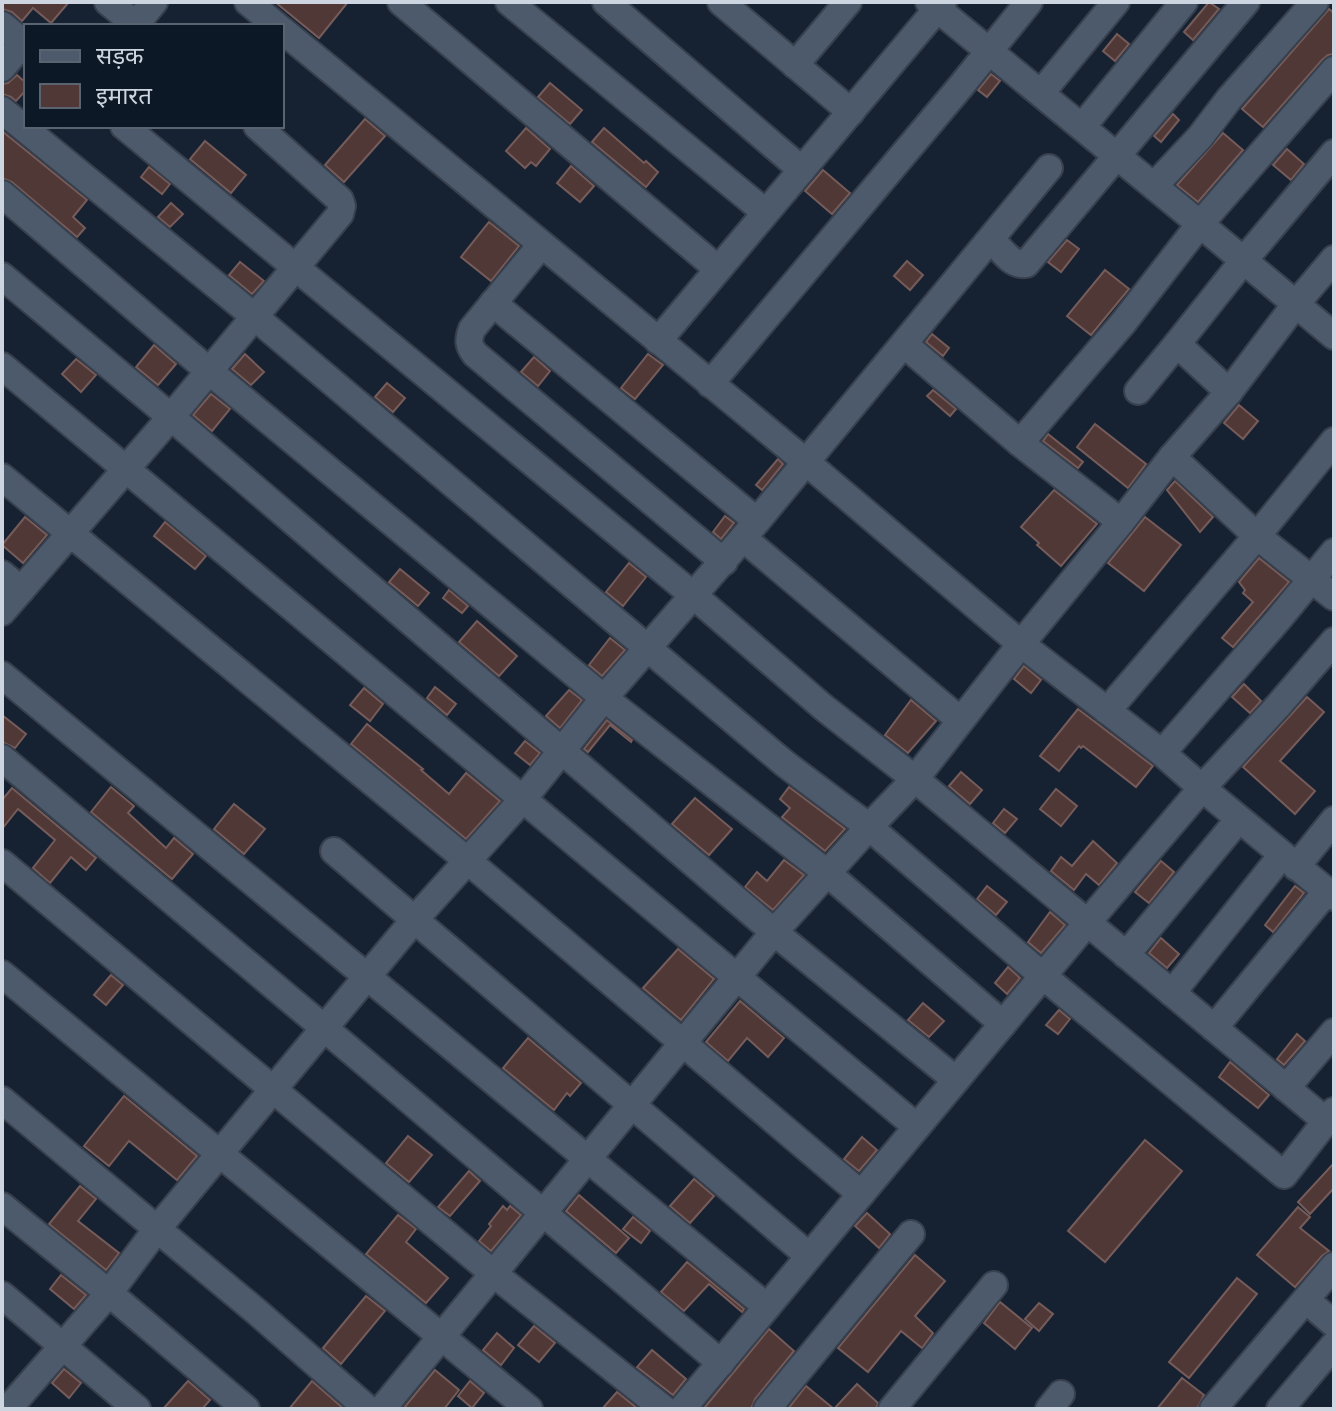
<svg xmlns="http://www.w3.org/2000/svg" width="1336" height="1411" viewBox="0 0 1336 1411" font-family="'PT Sans','Noto Sans Devanagari',sans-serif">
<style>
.building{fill:#503836;stroke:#755b59;stroke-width:2}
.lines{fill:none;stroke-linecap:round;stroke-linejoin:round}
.minor-casing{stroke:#38404d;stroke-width:30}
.minor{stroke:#4d5a6c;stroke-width:26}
</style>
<rect width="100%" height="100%" fill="#162231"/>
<g class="building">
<polygon points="2,2 69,2 51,23 33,8 22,21 12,12 2,9"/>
<polygon points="275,2 348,2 319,38"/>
<polygon points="1209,2 1219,9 1193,40 1184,32"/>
<polygon points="1329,9 1334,13 1334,54 1328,55 1322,60 1263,127 1242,109"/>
<polygon points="1117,34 1129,44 1115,61 1103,51"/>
<polygon points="991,74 1000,81 987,97 978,90"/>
<polygon points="17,75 26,83 26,90 16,101 11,97 2,94 2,84 8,83"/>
<polygon points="550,83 582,110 570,124 538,97"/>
<polygon points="1173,114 1179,120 1161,142 1154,136"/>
<polygon points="365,119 385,136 344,182 325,165"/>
<polygon points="526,128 550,149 536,166 531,162 525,168 506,151"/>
<polygon points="604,128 644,163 646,161 658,172 646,187 592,142"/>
<polygon points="2,131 87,200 73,217 85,228 77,237 12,182 2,178"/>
<polygon points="1223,133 1243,150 1198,202 1177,185"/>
<polygon points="205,141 246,175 231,193 190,159"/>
<polygon points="1287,149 1304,164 1291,180 1273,165"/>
<polygon points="571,166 594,186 580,202 557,183"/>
<polygon points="149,167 170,184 162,194 141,177"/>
<polygon points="823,170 850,193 832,214 805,191"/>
<polygon points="171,203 183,214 170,227 158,217"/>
<polygon points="489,222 519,246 491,281 461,257"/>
<polygon points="1067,240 1079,249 1061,272 1048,262"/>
<polygon points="907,261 923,275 910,290 894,276"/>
<polygon points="240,262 264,281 252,294 229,275"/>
<polygon points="1105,270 1129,289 1091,335 1067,316"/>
<polygon points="932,334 949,348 943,356 926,342"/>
<polygon points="154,345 176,364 158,385 136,367"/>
<polygon points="245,354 264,372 251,385 232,369"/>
<polygon points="648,354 663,365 635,399 621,388"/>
<polygon points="534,357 550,371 538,386 521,372"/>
<polygon points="76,359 96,375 81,392 62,374"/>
<polygon points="387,383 405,398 393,412 375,397"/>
<polygon points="933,390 956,409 950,416 927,396"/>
<polygon points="211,394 230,409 212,431 193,415"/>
<polygon points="1239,405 1258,421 1243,439 1224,423"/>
<polygon points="1095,424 1146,464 1128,488 1077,447"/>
<polygon points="1048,434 1083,462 1078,468 1043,441"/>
<polygon points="778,459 783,464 762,490 756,485"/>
<polygon points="1175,481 1213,517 1200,532 1167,490"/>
<polygon points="1054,490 1097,524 1061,566 1037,545 1039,543 1021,527"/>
<polygon points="725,516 734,523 721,539 713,532"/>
<polygon points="25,517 47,535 23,563 2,545"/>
<polygon points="1145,517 1181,545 1144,591 1108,563"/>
<polygon points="165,522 206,556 195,569 154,536"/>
<polygon points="1259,558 1289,582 1233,647 1222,638 1253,602 1243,593 1245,590 1239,582"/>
<polygon points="629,563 646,577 623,606 606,592"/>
<polygon points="400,569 429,593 418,606 389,582"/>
<polygon points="449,590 468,606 462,613 443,598"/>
<polygon points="477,621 517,656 499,676 459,642"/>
<polygon points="610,638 625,650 602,676 589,665"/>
<polygon points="1024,666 1041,680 1031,693 1014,679"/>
<polygon points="1244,684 1261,701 1250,713 1232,697"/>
<polygon points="435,687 456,704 447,715 427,698"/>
<polygon points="364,688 383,704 370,721 350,705"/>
<polygon points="569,690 582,700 560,728 546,716"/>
<polygon points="1307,697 1324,712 1280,761 1315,791 1295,814 1243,767"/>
<polygon points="911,700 936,721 908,753 885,735"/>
<polygon points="1078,709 1153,766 1136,787 1083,746 1081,748 1079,746 1059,771 1040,756"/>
<polygon points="2,715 26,734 15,748 2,742"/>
<polygon points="607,720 632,740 631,742 610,725 588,752 584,749"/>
<polygon points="367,724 423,769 421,770 449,794 466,773 500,801 466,839 351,744"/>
<polygon points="525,741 540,753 530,765 515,753"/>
<polygon points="961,772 982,790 970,804 949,786"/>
<polygon points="111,787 134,806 128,813 166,848 174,838 193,854 172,879 91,812"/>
<polygon points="789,787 845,829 825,851 782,817 790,808 780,799"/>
<polygon points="12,788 96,858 86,870 71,857 50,883 33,868 55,840 18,809 2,829 2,800"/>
<polygon points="1056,789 1077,806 1061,826 1040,809"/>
<polygon points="695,798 732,829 709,855 672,824"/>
<polygon points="234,804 265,829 244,854 214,829"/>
<polygon points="1004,809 1017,819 1005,833 993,823"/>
<polygon points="1093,841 1117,863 1099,885 1086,874 1074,890 1051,871 1061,857 1072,866"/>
<polygon points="784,860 804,875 773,910 745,887 757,872 767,881"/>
<polygon points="1161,861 1174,872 1149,903 1135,892"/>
<polygon points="987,886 1007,902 996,915 977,899"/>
<polygon points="1295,886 1304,893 1273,932 1265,925"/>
<polygon points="1050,912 1065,925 1041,953 1028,942"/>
<polygon points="1161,938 1179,954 1167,968 1149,953"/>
<polygon points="678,949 714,979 681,1020 643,988"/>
<polygon points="1008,967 1020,978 1007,994 995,983"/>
<polygon points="111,975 123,985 106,1005 94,995"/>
<polygon points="740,1001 784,1038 768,1057 747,1038 728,1061 706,1042"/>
<polygon points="923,1003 944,1021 929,1037 908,1020"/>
<polygon points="1059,1010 1070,1019 1058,1034 1046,1025"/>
<polygon points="1297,1034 1305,1041 1284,1065 1277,1059"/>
<polygon points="528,1038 581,1083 570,1096 567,1093 554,1110 503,1068"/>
<polygon points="1230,1062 1269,1095 1258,1108 1219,1077"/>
<polygon points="124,1096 197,1156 177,1180 129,1141 109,1166 84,1146"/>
<polygon points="408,1136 432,1155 409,1182 386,1163"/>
<polygon points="862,1137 877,1150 859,1171 844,1159"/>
<polygon points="1145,1140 1182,1171 1105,1262 1068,1231"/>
<polygon points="1334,1163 1334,1188 1310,1214 1298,1202"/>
<polygon points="469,1171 480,1181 450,1216 438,1207"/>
<polygon points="694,1179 714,1196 690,1223 670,1206"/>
<polygon points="80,1186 96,1199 78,1221 119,1253 106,1270 49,1224"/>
<polygon points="579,1195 629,1238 616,1253 566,1211"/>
<polygon points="503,1206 507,1210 510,1206 521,1215 491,1251 479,1241 491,1226 489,1224"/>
<polygon points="1298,1207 1310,1217 1300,1228 1329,1251 1322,1256 1295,1287 1257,1255"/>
<polygon points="867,1213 890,1234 879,1248 855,1226"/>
<polygon points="398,1215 416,1229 406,1242 448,1278 426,1303 366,1254"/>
<polygon points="633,1217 650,1231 641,1243 623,1229"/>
<polygon points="915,1255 945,1281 915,1316 933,1333 922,1348 901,1331 868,1372 838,1348"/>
<polygon points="687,1262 744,1309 742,1312 709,1284 684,1311 661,1292"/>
<polygon points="61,1275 86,1295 74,1309 50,1289"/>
<polygon points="1237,1278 1257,1294 1189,1378 1169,1362"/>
<polygon points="366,1296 385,1311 341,1364 323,1348"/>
<polygon points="1000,1302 1032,1328 1015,1349 984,1323"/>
<polygon points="1039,1303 1053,1314 1039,1331 1025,1319"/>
<polygon points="534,1326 555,1343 539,1362 518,1345"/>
<polygon points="769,1329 794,1351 755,1399 751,1409 707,1409 705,1407"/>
<polygon points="497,1333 514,1348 501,1365 483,1350"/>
<polygon points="652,1350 686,1379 673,1395 637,1367"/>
<polygon points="64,1369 81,1383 69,1398 52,1383"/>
<polygon points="435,1370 459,1390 444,1409 403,1409"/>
<polygon points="1182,1378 1204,1395 1197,1409 1157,1409"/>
<polygon points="188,1381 210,1400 202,1409 163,1409"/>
<polygon points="312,1381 344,1409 289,1409"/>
<polygon points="470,1381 484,1393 472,1408 458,1396"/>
<polygon points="857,1384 878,1403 876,1409 788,1409 806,1386 834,1409"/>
<polygon points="617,1392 638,1409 602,1409"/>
</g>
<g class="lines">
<g class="minor-casing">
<g id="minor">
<polyline points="108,2 138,26"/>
<polyline points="248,2 277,26"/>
<polyline points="401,2 718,269"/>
<polyline points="509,2 765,212"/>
<polyline points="606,2 802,170"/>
<polyline points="721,2 851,112"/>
<polyline points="929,2 1200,224 1334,336"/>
<polyline points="136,24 154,2"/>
<polyline points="2,25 26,45"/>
<polyline points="282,30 806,462 1021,644 1162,753 1202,788 1334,897"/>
<polyline points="795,65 848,2"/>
<polyline points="2,68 23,43"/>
<polyline points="1041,93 1116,2"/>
<polyline points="2,110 255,317 784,763 869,827 1043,976 1284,1175 1334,1111"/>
<polyline points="124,126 693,595 823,707 915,779 1326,1121"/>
<polyline points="1082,127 1184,2"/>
<polyline points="1154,186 1200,137 1229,99 1315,2"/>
<polyline points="2,194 209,371 604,698 827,873 1003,1024"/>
<path d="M991,239C1001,249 1011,266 1026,264L1246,2"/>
<path d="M541,245L472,329C468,340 468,345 475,354L724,562"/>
<polyline points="2,276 171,417 774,932 956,1080"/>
<polyline points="493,303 757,521"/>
<polyline points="658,341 943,2"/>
<polyline points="904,344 1020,443 1121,522"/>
<polyline points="1177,344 1229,392"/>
<polyline points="2,366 917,1127"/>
<polyline points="710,384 961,86 1029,2"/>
<polyline points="1138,391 1177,344 1244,260 1334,153"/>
<polyline points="1020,443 1123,323 1200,224 1334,70"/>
<polyline points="1172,457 1257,536 1334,597"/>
<polyline points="2,477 468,861 861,1194"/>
<polyline points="743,538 960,720"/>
<polyline points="2,574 21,590"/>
<polyline points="2,612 171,417 340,214 342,206 340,200 257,126"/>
<polyline points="2,675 767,1307"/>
<polyline points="1107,711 1257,536 1334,441"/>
<polyline points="1162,753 1277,621 1334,552"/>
<polyline points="2,758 324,1028 721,1363"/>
<polyline points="334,851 809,1256"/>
<polyline points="2,863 494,1274 664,1409"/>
<polyline points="1296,867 1334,820"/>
<polyline points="1126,955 1239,819"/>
<polyline points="2,974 529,1409"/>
<polyline points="1172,993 1282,855"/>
<polyline points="1214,1028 1327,891"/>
<polyline points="1286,1088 1334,1032"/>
<polyline points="2,1100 257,1312 368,1409"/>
<polyline points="2,1206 109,1293 246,1409"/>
<polyline points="2,1295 137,1409"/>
<polyline points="1306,1300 1334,1324"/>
<polyline points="8,1409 109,1293 157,1229 415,919 523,799 604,698 743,538 1049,168"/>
<polyline points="382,1409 774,932 869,827 915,779 1021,644 1121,522 1172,457 1229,392 1295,305 1334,259"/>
<polyline points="682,1409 1087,923 1202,788 1278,706 1334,641"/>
<polyline points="767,1409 911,1234"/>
<polyline points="892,1409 994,1285"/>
<polyline points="1049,1409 1061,1394"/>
<polyline points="1213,1409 1334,1266"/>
<polyline points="1280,1409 1334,1345"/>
</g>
</g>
<use href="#minor" class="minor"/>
</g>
<rect width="1336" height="1411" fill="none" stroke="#cdd5e0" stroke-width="8"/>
<rect x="24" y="24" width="260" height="104" fill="#0d1827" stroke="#5a6471" stroke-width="2"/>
<rect x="40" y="50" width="40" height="12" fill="#4d5a6c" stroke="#5a6471" stroke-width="2"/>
<text x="96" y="64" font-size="24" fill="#cdd5e0">सड़क</text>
<rect x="40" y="84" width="40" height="24" fill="#503836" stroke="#5a6471" stroke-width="2"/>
<text x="96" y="104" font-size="24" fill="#cdd5e0">इमारत</text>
</svg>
